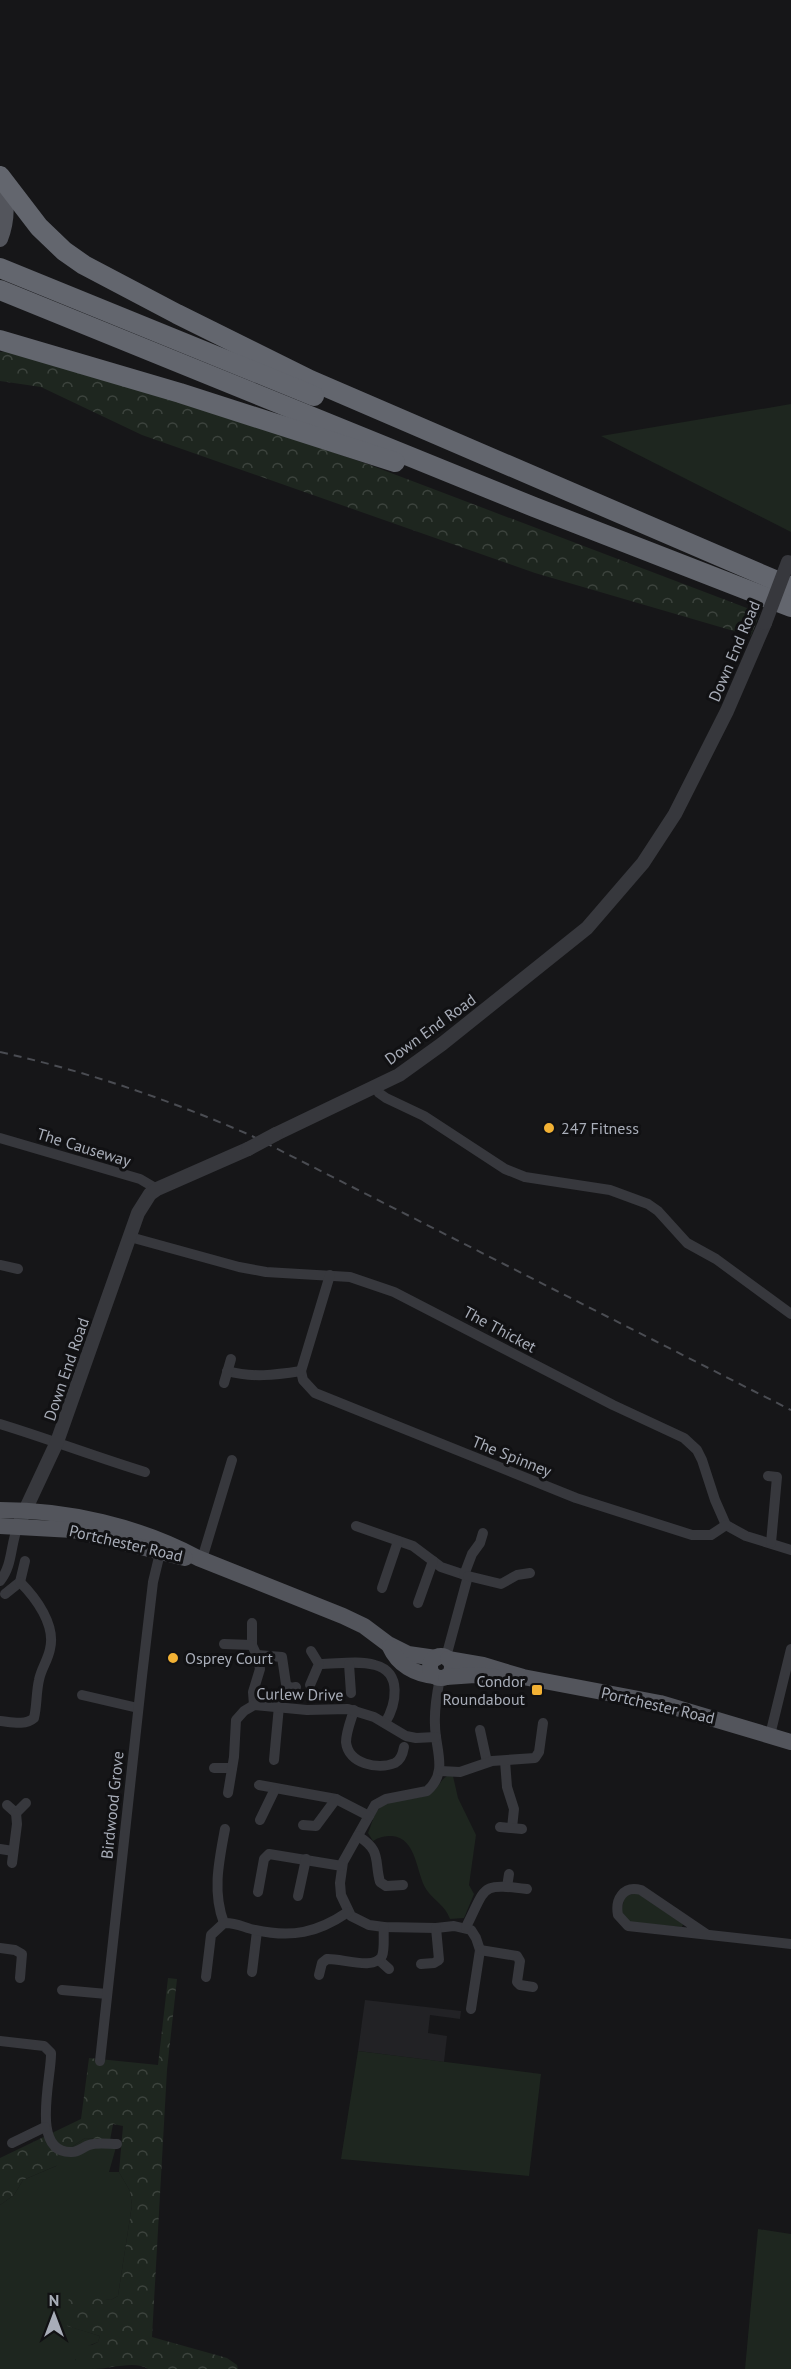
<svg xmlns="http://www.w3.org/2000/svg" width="791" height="2369" viewBox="0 0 791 2369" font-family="'PT Sans',sans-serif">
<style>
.built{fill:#222225}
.grass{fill:#1e261f}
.forest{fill:url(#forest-crowns)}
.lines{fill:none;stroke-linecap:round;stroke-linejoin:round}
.minor{stroke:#37383d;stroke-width:10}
.tertiary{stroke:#37383d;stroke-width:14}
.primary{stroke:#53555c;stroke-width:16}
.motorway{stroke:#63666e;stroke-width:20}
.rail{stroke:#4a4c52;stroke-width:2;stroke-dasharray:8 6;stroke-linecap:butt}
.tertiary-bridge{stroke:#37383d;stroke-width:14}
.poi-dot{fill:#f2b134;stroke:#111113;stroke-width:2}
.labels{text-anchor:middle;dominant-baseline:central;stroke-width:6;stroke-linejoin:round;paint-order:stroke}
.street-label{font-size:16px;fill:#a8adb8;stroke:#111113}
.poi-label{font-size:16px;fill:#a8adb8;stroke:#111113;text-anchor:start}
</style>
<defs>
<pattern id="forest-crowns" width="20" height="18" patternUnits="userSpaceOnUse" patternTransform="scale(1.5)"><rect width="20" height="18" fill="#1e261f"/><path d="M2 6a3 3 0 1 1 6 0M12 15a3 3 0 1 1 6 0" fill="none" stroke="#3c433d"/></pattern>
</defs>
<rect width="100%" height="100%" fill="#161618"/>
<polygon class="built" points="365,2000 461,2011 460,2019 430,2015 428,2033 447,2036 444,2062 358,2051"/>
<g class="grass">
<polygon points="791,404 791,532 601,436"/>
<path d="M447,1776H453L458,1798L476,1835L469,1885L474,1894L464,1918L450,1919C445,1905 434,1901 426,1889C416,1873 417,1838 392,1836C385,1836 379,1837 373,1841L368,1833C371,1826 373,1817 377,1811C387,1798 413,1801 427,1795C438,1791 439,1781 447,1776Z"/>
<polygon points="637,1893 683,1924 682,1927 629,1922 621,1912 625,1896"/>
<polygon points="358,2051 541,2074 529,2176 341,2159"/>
<polygon points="85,2138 110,2140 117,2144 109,2172 119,2172 130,2191 132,2205 118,2296 111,2300 102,2299 68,2326 100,2336 98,2342 88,2346 75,2360 94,2369 0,2369 0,2205 14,2195 23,2180 56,2166 73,2146"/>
<polygon points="758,2229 791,2234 791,2369 745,2369"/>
</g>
<g class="forest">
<polygon points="9,351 225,415 370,465 760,613 751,636 535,573 142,435 41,387 0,381 0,352"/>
<path d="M168,1978L177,1979L167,2070L152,2337L227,2358L237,2365L238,2369H148C136,2360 109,2369 94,2369C88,2368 81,2363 75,2361L81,2346L92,2345L98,2342L100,2336L67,2326L66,2312L70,2293L111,2300L118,2296L132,2205L130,2191L119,2172L123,2126L113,2124L110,2140L85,2138L73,2146L65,2162L23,2180L14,2195L0,2205V2158L81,2119L89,2058L158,2065Z"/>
</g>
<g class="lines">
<g class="minor">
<polyline points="375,1087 379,1093 386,1098 424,1116 505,1169 525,1177 610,1190 648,1204 658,1211 687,1243 716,1259 791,1314"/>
<polyline points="0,1138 140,1179 157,1189"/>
<polyline points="130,1237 239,1267 266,1272 350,1277 394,1292 613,1405 684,1438 697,1450 702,1460 715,1500 726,1525 746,1536 791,1550"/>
<polyline points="0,1265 18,1269"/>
<path d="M227,1371C252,1378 275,1375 301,1371L303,1380L315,1393L576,1498L692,1535H711L726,1525"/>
<polyline points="301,1371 330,1275"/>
<polyline points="224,1383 231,1359"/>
<path d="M0,1424C49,1439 96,1457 145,1472"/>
<polyline points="768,1476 777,1477 771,1543"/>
<polyline points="356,1526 413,1546 441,1567 468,1576 446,1657"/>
<polyline points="202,1559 232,1460"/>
<polyline points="464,1575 472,1554 480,1543 483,1533"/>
<polyline points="468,1576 501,1584 517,1575 530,1573"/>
<path d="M0,1581C13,1565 10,1545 18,1526"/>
<polyline points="382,1588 398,1541"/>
<polyline points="5,1594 20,1582 25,1561"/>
<polyline points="418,1603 433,1561"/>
<polyline points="252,1623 252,1645 258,1658 260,1669 253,1692 254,1705"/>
<polyline points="224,1644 252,1645"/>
<polyline points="257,1655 282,1657 286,1684 290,1688 296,1687"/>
<path d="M319,1664C337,1664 358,1660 375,1665C403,1672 396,1705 385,1723"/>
<polyline points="349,1664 351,1693"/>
<path d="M440,1678C437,1693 434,1709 435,1725C435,1749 449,1772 427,1791L386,1799L375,1805L343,1862L340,1883L341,1895L351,1916L369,1925L384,1927L436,1928L454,1926L471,1930L476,1938L480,1950L471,2009"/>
<polyline points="310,1685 319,1664 311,1651"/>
<polyline points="82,1695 138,1708"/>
<path d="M354,1710C351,1720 346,1732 346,1742C348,1764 378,1770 395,1763C401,1760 403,1753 404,1747"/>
<path d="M0,1721C11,1722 25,1726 34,1718C37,1706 36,1693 39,1680C41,1669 48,1660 50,1649C56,1625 36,1598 20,1582"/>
<polyline points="480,1730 487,1762"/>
<polyline points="770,1735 791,1649"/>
<polyline points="274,1760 279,1706"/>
<polyline points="505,1761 507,1787 514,1809 512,1828"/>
<polyline points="214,1768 232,1768"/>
<polyline points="440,1771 460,1772 492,1761 535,1758 539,1752 543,1723"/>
<polyline points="259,1785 336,1799 369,1816"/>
<polyline points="228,1793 234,1757 236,1720 244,1711 254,1705 307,1710 348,1709 374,1717 406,1736 416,1738 436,1737"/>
<polyline points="7,1805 16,1813 26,1803"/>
<polyline points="260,1820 275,1789"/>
<polyline points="303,1825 316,1826 336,1799"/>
<polyline points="500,1827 522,1829"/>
<path d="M358,1836C382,1851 374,1860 380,1882L386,1886L403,1885"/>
<polyline points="0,1849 13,1851"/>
<polyline points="12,1863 17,1824 16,1813"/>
<polyline points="507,1887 509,1874"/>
<polyline points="258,1892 264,1859 269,1854 342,1866"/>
<polyline points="298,1896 306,1859"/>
<path d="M224,1923C212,1892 219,1861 225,1829"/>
<path d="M466,1927C487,1886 479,1883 527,1889"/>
<path d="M706,1934L641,1890C623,1885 615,1900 618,1915L628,1926L791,1944"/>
<polyline points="0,1948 15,1950 22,1954 20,1978"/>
<polyline points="480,1950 517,1956 520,1961 517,1982 520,1985 533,1987"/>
<polyline points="379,1960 389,1969"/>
<polyline points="421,1964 434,1963 439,1960 436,1928"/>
<polyline points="252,1972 257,1931"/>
<path d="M319,1975L322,1963L327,1959C341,1958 375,1971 382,1956C385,1949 383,1936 384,1927"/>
<path d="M206,1977L211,1935L224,1923C235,1922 245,1928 255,1930C292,1938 317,1933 348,1912"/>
<polyline points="62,1990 107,1994"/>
<path d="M0,2041L44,2046L51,2053C52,2076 29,2154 72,2152C79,2152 83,2147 89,2145C97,2142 109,2144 117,2144"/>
<polyline points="100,2061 142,1676 153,1582 160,1553"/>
<polyline points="12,2143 45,2127"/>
</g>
<g class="tertiary">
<polyline points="276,1134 399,1075 442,1044 587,928 643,863 675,814 727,711 765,623"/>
<polyline points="21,1519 57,1442 138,1213 150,1194 157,1189 248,1149"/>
</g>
<g class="primary">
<path d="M0,180C7,201 8,218 0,239"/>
<path d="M0,1510C68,1510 138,1526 198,1558L343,1616L364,1626L388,1644L408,1654L436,1658"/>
<polyline points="0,1526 73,1530 185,1558"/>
<path d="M390,1647C398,1665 415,1674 434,1676"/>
<circle cx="441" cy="1667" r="11"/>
<polyline points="448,1659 483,1665 523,1677 660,1703 791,1742"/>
<polyline points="446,1677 475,1675 495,1677"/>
</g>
<g class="motorway">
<polyline points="0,176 39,227 64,251 84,265 177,314 310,380 791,587"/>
<polyline points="0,268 314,396"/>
<polyline points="0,290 534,507 791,607"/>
<polyline points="0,340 180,393 395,462"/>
</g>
<path class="rail" d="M0,1052C89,1072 167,1099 250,1135L791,1410"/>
<g class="tertiary-bridge">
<polyline points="765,623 788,562"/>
<polyline points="248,1149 276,1134"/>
</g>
</g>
<g class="poi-dot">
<circle cx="549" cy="1128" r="6"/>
<circle cx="173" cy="1658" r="6"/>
<rect x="531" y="1684" width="12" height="12" rx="3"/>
</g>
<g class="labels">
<g class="street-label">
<text transform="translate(734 651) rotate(-67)">Down End Road</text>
<text transform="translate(430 1029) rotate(-36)">Down End Road</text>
<text transform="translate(84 1147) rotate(17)">The Causeway</text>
<text transform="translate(500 1329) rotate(28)">The Thicket</text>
<text transform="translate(66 1369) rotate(-71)">Down End Road</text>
<text transform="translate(512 1456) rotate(22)">The Spinney</text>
<text transform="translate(126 1543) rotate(13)">Portchester Road</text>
<text transform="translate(300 1694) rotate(1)">Curlew Drive</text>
<text transform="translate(658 1705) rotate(13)">Portchester Road</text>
<text transform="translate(112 1805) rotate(-84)">Birdwood Grove</text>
</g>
<g class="poi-label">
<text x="561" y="1128">247 Fitness</text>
<text x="185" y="1658">Osprey Court</text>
<text x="525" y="1681" text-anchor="end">Condor<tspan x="525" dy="18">Roundabout</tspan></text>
</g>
</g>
<g transform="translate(54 2315)" stroke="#111113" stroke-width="4.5" paint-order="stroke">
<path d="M0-4.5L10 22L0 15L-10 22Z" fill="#a8adb8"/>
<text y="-9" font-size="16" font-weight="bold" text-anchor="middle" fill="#a8adb8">N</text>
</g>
</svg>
